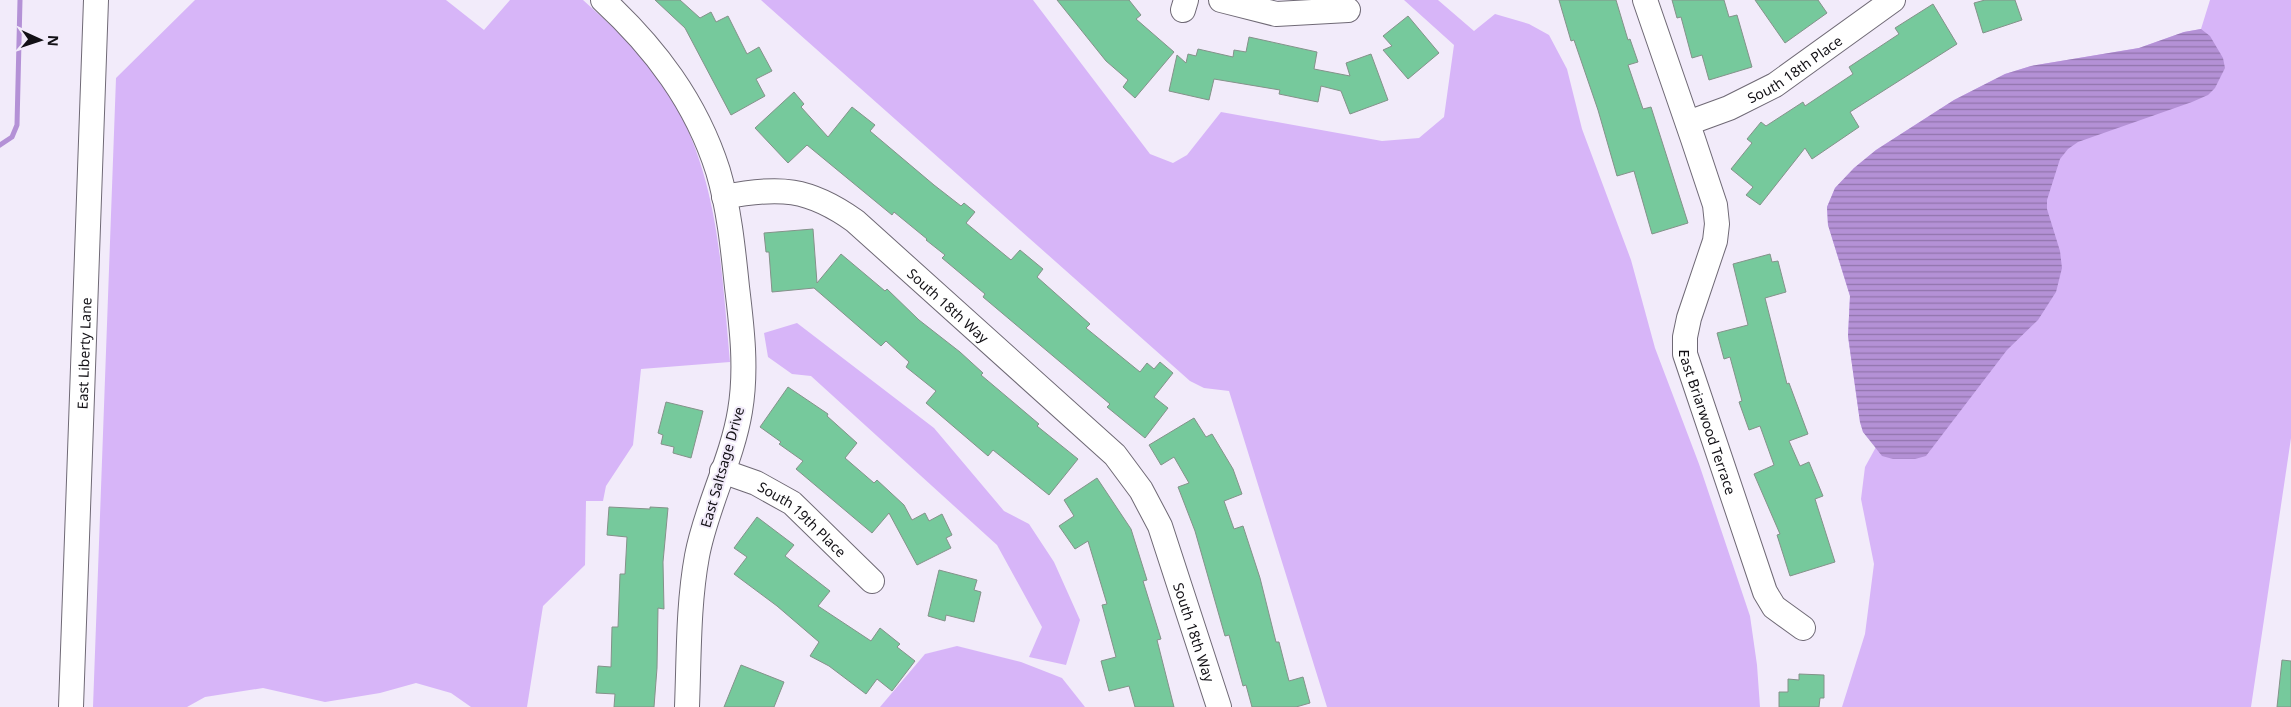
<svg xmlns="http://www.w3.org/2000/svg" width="2291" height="707" viewBox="0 0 2291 707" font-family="'Noto Sans',sans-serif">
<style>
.grass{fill:#d7b5f8}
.water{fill:url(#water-rules)}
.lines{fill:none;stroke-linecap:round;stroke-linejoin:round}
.stream{stroke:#b491d6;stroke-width:5}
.building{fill:#76c99c;stroke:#84928a}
.minor-casing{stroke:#6f6975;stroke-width:26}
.minor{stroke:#fff;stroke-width:24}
.labels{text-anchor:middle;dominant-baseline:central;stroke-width:4;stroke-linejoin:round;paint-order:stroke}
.street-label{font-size:14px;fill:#121015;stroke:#f2ebfa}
</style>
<defs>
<pattern id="water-rules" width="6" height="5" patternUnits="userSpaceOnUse" patternTransform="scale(1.25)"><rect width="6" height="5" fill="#b491d6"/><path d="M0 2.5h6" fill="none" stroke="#9175ac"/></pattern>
</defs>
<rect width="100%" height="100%" fill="#f2ebfa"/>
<g class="grass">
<path d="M195,0H446L484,30L510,0H583C613,27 644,54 666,88C719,174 721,265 730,362L641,369L633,445L606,486L603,501H586L585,565L543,606L527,707H471L451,693L416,683L380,693L325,702L263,688L205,697L187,707H93L116,78Z"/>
<polygon points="761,0 1033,0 1150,154 1173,163 1187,155 1221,112 1382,141 1419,138 1444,117 1454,45 1404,0 1438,0 1474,31 1495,14 1529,24 1549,35 1567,69 1582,129 1631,260 1655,348 1699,464 1750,616 1757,665 1760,707 1327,707 1229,391 1204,388 1190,381"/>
<polygon points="2210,0 2291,0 2291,438 2251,707 1842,707 1865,634 1874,564 1861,499 1865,467 1876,447 1863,432 1860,422 1848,336 1850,296 1828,225 1827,207 1835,188 1854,168 1876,150 1954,100 2005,74 2031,66 2139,48 2184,32 2201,29"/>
<polygon points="797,323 934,428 1004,511 1029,524 1054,562 1080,620 1066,665 1029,657 1042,627 997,545 811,376 792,374 768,357 764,333"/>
<polygon points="957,646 1021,662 1062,678 1085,707 880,707 925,654"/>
</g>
<polygon class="water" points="2201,29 2210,36 2223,58 2225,68 2215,88 2208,95 2192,102 2078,142 2068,149 2060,159 2047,200 2047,209 2060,251 2062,268 2056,292 2038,320 2007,350 1926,456 1915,459 1893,459 1882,456 1863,432 1860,422 1848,336 1850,296 1828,225 1827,207 1835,188 1854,168 1876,150 1954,100 2005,74 2031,66 2139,48 2184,32"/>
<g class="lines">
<polyline class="stream" points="0,145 12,137 17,125 20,0"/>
</g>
<g class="building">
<polygon points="655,0 680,0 700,18 711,12 716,22 728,16 747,54 759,47 772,71 756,79 765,96 731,115 685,28"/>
<polygon points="1057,0 1129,0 1141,15 1136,19 1174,52 1135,98 1123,87 1128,80 1106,61"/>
<polygon points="1559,0 1616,0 1628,40 1630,39 1638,62 1628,65 1643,109 1651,107 1688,223 1652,234 1634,171 1617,176 1598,110 1574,40 1571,41"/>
<polygon points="1672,0 1724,0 1729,17 1737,15 1752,67 1709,80 1702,55 1692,58 1681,17 1677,18"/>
<polygon points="1755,0 1818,0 1827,13 1785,43"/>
<polygon points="1985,0 2015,0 2022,20 1983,33 1974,3"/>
<polygon points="1933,4 1957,44 1850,112 1859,127 1812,159 1805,148 1760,205 1746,195 1753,187 1731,169 1752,143 1747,139 1761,122 1766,126 1803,102 1805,106 1853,74 1849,67 1899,34 1895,28"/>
<polygon points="1408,16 1439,53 1408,79 1383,50 1392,46 1383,36"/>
<polygon points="1249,37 1317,52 1314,69 1350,76 1346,63 1371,54 1388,100 1350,114 1341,91 1321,86 1318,102 1279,94 1280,90 1214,79 1209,100 1169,91 1177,55 1186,63 1188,54 1196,56 1198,49 1233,57 1234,50 1246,52"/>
<polygon points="794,92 804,104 801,107 828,137 852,107 875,125 870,131 934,185 961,206 964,203 975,212 966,223 1011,260 1020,250 1043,269 1037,277 1090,324 1086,328 1140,372 1147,363 1154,369 1160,362 1173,373 1154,397 1168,408 1145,438 1107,407 1110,404 983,297 985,294 942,258 945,255 926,240 927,239 894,212 892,215 807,145 788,163 755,128"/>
<polygon points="813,229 817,283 841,254 885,291 887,289 919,320 960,352 983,373 981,375 1039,424 1037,426 1078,459 1049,495 993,450 988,456 926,403 936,391 906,367 909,362 886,341 881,346 814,288 772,292 769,252 766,252 764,233"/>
<polygon points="1770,254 1772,262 1778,261 1786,292 1765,298 1787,384 1789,383 1808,434 1789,441 1800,466 1809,462 1823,496 1815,499 1835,562 1790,576 1777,535 1780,534 1754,474 1774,465 1760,426 1749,430 1739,402 1742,401 1730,357 1724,359 1717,333 1748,325 1733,264"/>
<polygon points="788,387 828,414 827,416 857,443 845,458 874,483 877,480 904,505 912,520 925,513 929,521 942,514 952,535 946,538 951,548 917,565 889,513 872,533 796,469 803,461 779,444 781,442 760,427"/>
<polygon points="666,402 703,411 691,458 673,453 674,447 661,444 663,435 658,433"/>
<polygon points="1194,418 1206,437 1212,434 1233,469 1242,494 1224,501 1234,529 1243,526 1260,578 1276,642 1279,642 1289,681 1303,677 1310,703 1296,707 1252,707 1246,685 1243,686 1229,635 1225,636 1195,531 1178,487 1189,483 1174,457 1161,465 1149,445"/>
<polygon points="1097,478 1131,529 1147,580 1143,581 1161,639 1157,640 1174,707 1135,707 1129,686 1109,691 1101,661 1116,657 1102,605 1107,604 1088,541 1075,549 1059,526 1074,516 1064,500"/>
<polygon points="609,507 650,509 650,507 668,508 663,562 664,609 658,608 657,668 654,707 614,707 615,694 596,693 598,666 611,667 612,627 618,627 620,574 625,574 627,537 607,535"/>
<polygon points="757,517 794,545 785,556 830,591 818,606 871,641 880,628 900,644 897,647 915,661 892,691 877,679 866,694 829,666 810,656 819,642 777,606 734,574 747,557 734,548"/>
<polygon points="939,570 977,580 974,590 981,592 974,622 946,615 945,621 928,616"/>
<polygon points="2282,660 2291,661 2291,707 2277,707"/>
<polygon points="741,665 784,682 774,707 724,707"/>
<polygon points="1799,674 1824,675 1824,698 1820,698 1819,707 1779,707 1779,692 1788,692 1788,679 1799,680"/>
</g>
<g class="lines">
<g class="minor-casing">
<g id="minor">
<path d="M603,0C655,48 696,102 718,171C729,208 733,248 737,287C742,328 747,370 740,411C732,460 706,507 697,556C688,605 689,657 687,707"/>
<polyline points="1221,0 1276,14 1348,10"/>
<path id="s1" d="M1645,0L1693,139L1715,205L1717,224L1715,241L1689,318L1685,337V354L1765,592L1774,607L1803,628"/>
<polyline points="1183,10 1186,0"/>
<path id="s2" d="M1688,123L1729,108L1775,85L1893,0"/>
<path id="s3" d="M724,197C779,186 809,188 855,221L1115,455L1141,490L1160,526L1219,707"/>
<path id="s4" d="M722,471L756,483L792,503L872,581"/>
<path id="s5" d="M71,707L96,0"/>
</g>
</g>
<use href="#minor" class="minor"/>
</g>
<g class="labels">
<g class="street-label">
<text stroke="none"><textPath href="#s2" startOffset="120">South 18th Place</textPath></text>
<text stroke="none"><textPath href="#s3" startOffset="264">South 18th Way</textPath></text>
<text stroke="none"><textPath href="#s5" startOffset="354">East Liberty Lane</textPath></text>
<text stroke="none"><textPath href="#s1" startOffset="442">East Briarwood Terrace</textPath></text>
<text transform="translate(722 467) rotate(-74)">East Saltsage Drive</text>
<text stroke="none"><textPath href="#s4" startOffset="95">South 19th Place</textPath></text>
<text stroke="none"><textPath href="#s3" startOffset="684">South 18th Way</textPath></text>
</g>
</g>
<g transform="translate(40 40) rotate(93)" stroke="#f2ebfa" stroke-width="4" paint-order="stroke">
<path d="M0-4L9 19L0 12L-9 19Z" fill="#121015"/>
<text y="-8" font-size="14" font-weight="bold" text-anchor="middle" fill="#121015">N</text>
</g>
</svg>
